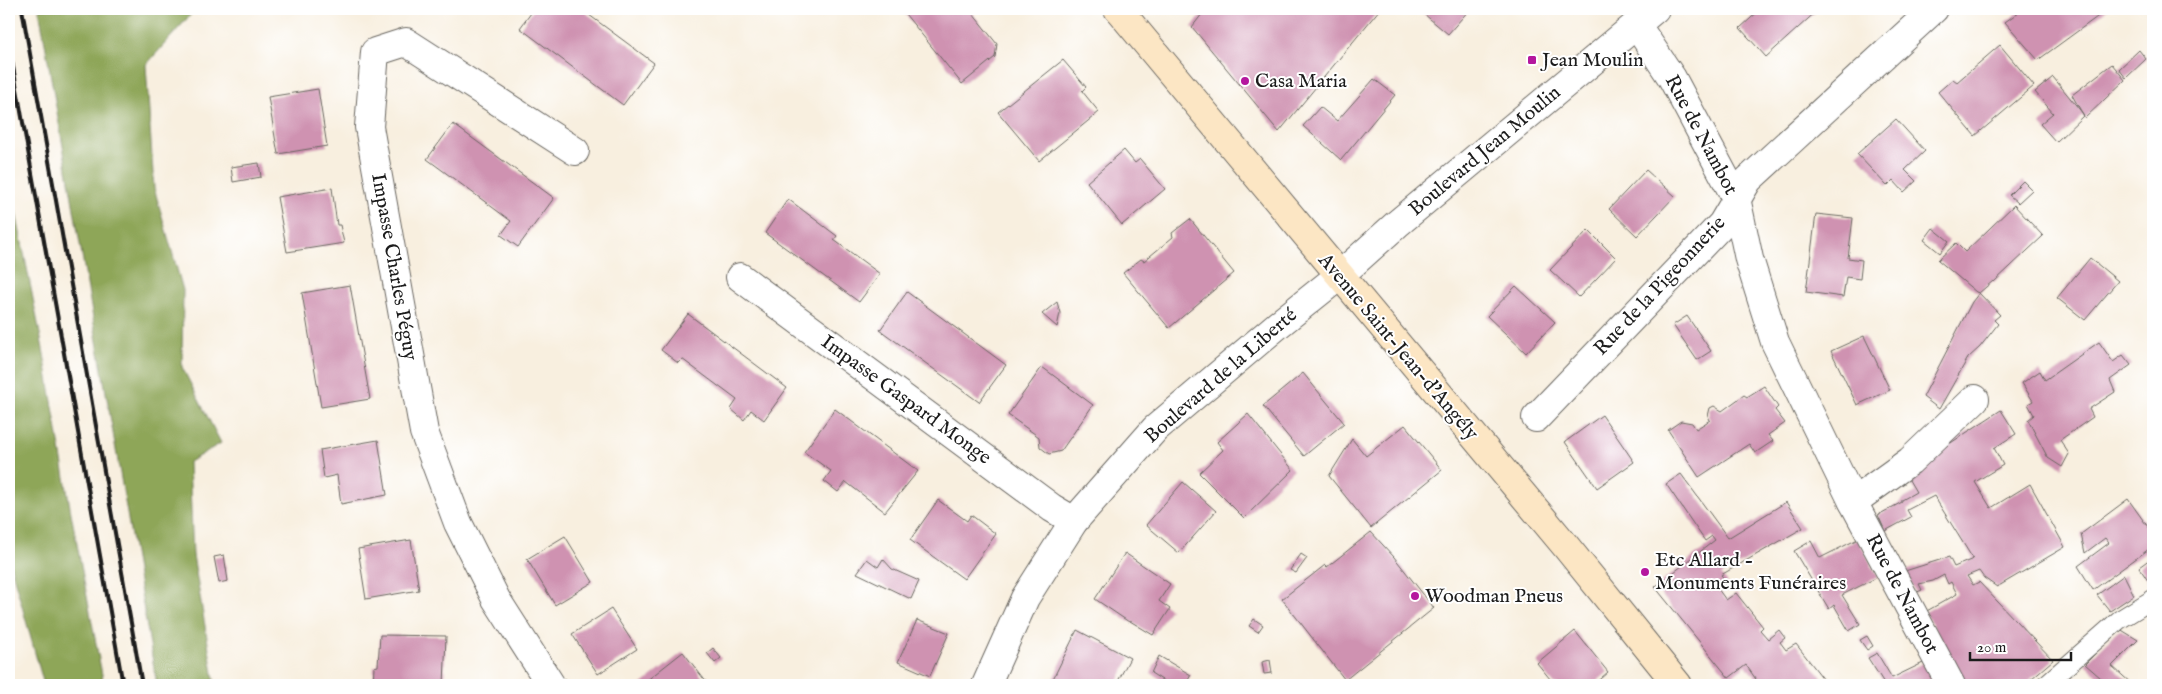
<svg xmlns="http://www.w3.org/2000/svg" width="2162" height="694" viewBox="0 0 2162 694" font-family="'IM FELL English',serif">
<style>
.forest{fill:#8ea658;stroke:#55613a}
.building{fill:#cf92b1}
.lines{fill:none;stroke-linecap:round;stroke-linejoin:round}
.service-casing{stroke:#696660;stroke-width:20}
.minor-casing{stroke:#696660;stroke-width:30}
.tertiary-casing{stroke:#696660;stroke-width:30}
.secondary-casing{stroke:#696660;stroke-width:30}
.service{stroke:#fff;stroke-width:18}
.minor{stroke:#fff;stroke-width:28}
.tertiary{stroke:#fff;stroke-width:28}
.secondary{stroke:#fce6c4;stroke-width:28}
.rail{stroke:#1c1c1c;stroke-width:4}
.poi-dot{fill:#b5179e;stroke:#fff;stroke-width:2}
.labels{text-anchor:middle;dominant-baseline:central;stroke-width:4;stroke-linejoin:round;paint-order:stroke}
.poi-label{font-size:20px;fill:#1c1c1c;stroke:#fff;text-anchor:start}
.street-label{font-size:20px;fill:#1c1c1c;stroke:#fff}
</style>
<rect width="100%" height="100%" fill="#fff"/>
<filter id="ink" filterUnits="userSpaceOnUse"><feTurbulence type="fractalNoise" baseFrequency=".02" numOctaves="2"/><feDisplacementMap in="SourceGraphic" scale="10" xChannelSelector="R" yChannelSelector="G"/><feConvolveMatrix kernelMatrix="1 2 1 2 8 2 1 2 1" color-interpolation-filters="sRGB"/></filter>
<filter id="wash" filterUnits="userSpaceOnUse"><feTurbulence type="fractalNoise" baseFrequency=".0096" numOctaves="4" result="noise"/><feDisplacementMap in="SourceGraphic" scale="20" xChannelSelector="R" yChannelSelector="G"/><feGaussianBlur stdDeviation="1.12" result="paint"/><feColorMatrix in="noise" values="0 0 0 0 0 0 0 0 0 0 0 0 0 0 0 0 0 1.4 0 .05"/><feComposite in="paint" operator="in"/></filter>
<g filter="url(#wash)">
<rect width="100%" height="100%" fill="#f8efdf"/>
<g class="forest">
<polygon points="39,9 188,9 193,12 146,65 154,188 183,290 182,367 221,443 189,462 193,555 215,685 157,685"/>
<polygon points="9,177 44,354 71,513 104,685 44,685 9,560"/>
</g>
<g id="blocks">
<g class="building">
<polygon points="534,9 581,9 654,63 623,105 520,28"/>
<polygon points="901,9 969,9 997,44 995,57 962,84"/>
<polygon points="1206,9 1380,9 1279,132 1192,27"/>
<polygon points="1418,9 1470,9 1448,34"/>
<polygon points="1761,9 1819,9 1766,57 1740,28"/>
<polygon points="2023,9 2108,9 2038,60 2005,22"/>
<polygon points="2000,45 2034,86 1975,136 1938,92 1953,79 1957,82"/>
<polygon points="2139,50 2146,59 2126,78 2119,69"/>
<polygon points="1063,60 1086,87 1082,91 1099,112 1039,161 998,112"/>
<polygon points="2112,64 2125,80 2085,118 2072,95"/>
<polygon points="2053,77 2084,115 2056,142 2040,124 2053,113 2035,92"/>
<polygon points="1374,79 1395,95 1341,160 1303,126 1320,107 1337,121"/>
<polygon points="318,89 327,146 278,154 268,97"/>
<polygon points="1896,119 1925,151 1905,170 1916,181 1904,192 1893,180 1887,186 1857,154"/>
<polygon points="453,124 554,198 518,247 501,235 511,221 427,159"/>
<polygon points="1124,150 1135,163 1140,159 1165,189 1122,225 1087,182"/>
<polygon points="259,163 261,177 233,182 231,167"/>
<polygon points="1646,170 1675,196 1637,236 1609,209"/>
<polygon points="2023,181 2032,190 2018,203 2009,195"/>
<polygon points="332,188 337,225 340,225 344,243 287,252 277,197"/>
<polygon points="788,199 837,236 834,240 880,274 859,302 765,233"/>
<polygon points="2014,205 2043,236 1994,282 1993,281 1979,293 1976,292 1938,260 1956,243 1965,252"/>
<polygon points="1816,214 1853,218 1848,258 1862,260 1860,279 1846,277 1843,297 1806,292"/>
<polygon points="1190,219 1234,273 1169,328 1123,273 1141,259 1144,261 1173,237 1172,233"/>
<polygon points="1933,228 1949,241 1940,253 1924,240"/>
<polygon points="1588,230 1616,258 1579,297 1550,270"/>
<polygon points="2090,258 2118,281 2085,320 2057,298"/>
<polygon points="350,285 370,399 321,407 302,293"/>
<polygon points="1516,286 1555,322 1526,353 1487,316"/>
<polygon points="907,292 1006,365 979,402 880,330"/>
<polygon points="1979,293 2000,315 1994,320 1998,324 1980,347 1968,358 1939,409 1923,397 1972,302"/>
<polygon points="1057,302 1060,313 1057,327 1042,314"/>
<polygon points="688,314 787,388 764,420 751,410 744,420 731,409 737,400 682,359 678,363 661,350"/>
<polygon points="1687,316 1711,351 1697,360 1673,325"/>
<polygon points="1864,336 1890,390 1857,405 1831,351"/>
<polygon points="2099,342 2113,362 2123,355 2131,365 2110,380 2115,392 2089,409 2093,417 2060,440 2069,454 2062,467 2048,458 2028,420 2034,415 2028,404 2033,401 2022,383 2040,371 2045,380"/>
<polygon points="1042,367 1093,405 1061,451 1049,454 1040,447 1039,437 1008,415"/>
<polygon points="1303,373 1344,423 1304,456 1263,406"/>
<polygon points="1764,386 1778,407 1775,410 1785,423 1768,435 1773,441 1755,453 1749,444 1699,477 1668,430 1681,421 1692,423 1696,429 1710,420 1708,416 1710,408 1714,406 1722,411 1744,395 1747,397"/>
<polygon points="835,409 918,471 885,512 846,482 838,492 824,481 831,471 804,452"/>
<polygon points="2001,410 2016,434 1994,448 2003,465 1975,482 1991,508 2030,484 2065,547 1997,587 1984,578 1979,571 1967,576 1973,585 1979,582 2053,660 2024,685 1964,685 1925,612 1957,594 1951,582 1948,584 1944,575 1933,581 1919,584 1922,590 1915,593 1905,571 1949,557 1954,567 1973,559 1934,496 1907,510 1911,517 1885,531 1878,515 1902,502 1902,500 1916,492 1906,475 1914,467"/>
<polygon points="1248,414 1293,470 1244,518 1199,473 1223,450 1217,442"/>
<polygon points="1602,415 1634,462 1597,488 1565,442"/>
<polygon points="1405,425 1442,470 1371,528 1329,476 1352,439 1366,456"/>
<polygon points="378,440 387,495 341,504 337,475 324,478 320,450"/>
<polygon points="1681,474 1728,538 1786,502 1803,528 1721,575 1728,583 1718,589 1726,600 1736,593 1763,627 1760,630 1768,639 1779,630 1785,638 1780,642 1786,650 1796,644 1828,685 1760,685 1746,665 1729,678 1655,587 1715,540 1712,536 1705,541 1666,484"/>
<polygon points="1183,482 1216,511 1179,553 1146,525"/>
<polygon points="2128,499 2153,534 2153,555 2149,549 2093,590 2078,566 2109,543 2105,538 2085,553 2081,534"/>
<polygon points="938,500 967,521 971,515 996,534 964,579 910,540"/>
<polygon points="1371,532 1394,557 1434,608 1345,680 1282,599 1325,565 1327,567"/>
<polygon points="565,536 593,582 555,605 527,559"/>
<polygon points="1858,539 1878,577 1842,595 1860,624 1849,631 1834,605 1829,609 1794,551 1811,541 1820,558"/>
<polygon points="411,540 419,590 366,599 358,549"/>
<polygon points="1125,553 1170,584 1159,601 1170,609 1153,635 1130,621 1129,622 1095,599"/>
<polygon points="1301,554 1307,558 1296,573 1290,570"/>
<polygon points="224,555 228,581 219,583 214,557"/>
<polygon points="867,559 878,567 883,559 892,569 919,581 911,599 857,573"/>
<polygon points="2150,559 2153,564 2153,582 2150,584 2139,567"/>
<polygon points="2124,575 2134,595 2110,611 2097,595"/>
<polygon points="611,609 637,649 598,674 572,634"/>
<polygon points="1254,619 1263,625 1258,632 1249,626"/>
<polygon points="917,620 949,633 930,676 898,662"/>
<polygon points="2120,629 2138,640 2112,666 2133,685 2109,685 2085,664"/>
<polygon points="1077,630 1130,658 1116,685 1065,685 1053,679"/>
<polygon points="1575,631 1608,672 1593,685 1555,685 1537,663"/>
<polygon points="380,635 446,636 444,685 373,685 374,667 378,666"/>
<polygon points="1867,636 1873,646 1867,650 1860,640"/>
<polygon points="713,648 721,658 715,663 707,653"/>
<polygon points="683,652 707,683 705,685 641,685"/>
<polygon points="1877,653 1892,678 1923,663 1937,685 1881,685 1884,683 1868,658"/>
<polygon points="1159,656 1191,675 1185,685 1170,685 1151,673"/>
<polygon points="1270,660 1272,673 1264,674 1262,662"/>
</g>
</g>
</g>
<g filter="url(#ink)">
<use href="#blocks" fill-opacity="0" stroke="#696660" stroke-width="1"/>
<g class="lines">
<g class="service-casing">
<polyline id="service" points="2045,685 2119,620 2153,599"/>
</g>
<g class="minor-casing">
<g id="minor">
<polyline points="1636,24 1672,78 1736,198 1749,259 1775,342 1853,502 1951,685"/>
<polyline points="740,277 1052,508 1074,521"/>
<polyline points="1536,418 1722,224 1748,180 1934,9"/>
<polyline points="1853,502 1910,461 1975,399"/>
<polyline points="551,685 496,599 458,523 424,432 369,127 375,52 406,42 575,151"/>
</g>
</g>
<g class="tertiary-casing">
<polyline id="tertiary" points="986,685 1025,598 1074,521 1155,429 1279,324 1339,276 1397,224 1655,9"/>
</g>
<g class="secondary-casing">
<polyline id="secondary" points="1118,9 1564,544 1678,685"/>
</g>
<use href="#service" class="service"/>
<use href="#minor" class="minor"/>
<use href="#tertiary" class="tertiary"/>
<use href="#secondary" class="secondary"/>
<g class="rail">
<polyline points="22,9 142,685"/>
<polyline points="9,44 123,685"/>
</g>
</g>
</g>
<g class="poi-dot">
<rect x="1527" y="55" width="10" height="10" rx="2.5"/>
<circle cx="1245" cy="81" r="5"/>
<circle cx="1645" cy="572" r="5"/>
<circle cx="1415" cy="596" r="5"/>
</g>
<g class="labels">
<g class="poi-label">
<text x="1542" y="60">Jean Moulin</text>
<text x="1255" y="81">Casa Maria</text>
<text x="1655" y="560">Etc Allard -<tspan x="1655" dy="23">Monuments Funéraires</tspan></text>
<text x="1425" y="596">Woodman Pneus</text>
</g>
<g class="street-label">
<text transform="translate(1701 135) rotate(62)">Rue de Nambot</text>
<text transform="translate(1485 151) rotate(-40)">Boulevard Jean Moulin</text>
<text transform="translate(394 267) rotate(80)">Impasse Charles Péguy</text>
<text transform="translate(1660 286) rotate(-47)">Rue de la Pigeonnerie</text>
<text transform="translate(1398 347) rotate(50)">Avenue Saint-Jean-d'Angély</text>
<text transform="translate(1221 376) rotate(-41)">Boulevard de la Liberté</text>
<text transform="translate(906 400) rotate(36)">Impasse Gaspard Monge</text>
<text transform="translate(1902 594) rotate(62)">Rue de Nambot</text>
</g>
</g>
<rect width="2162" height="694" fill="none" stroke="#fff" stroke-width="30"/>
<path d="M1970 652v8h101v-8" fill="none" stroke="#1c1c1c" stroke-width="2.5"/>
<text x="1977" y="652" font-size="15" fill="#1c1c1c" stroke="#ffffff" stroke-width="4" paint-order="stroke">20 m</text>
</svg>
